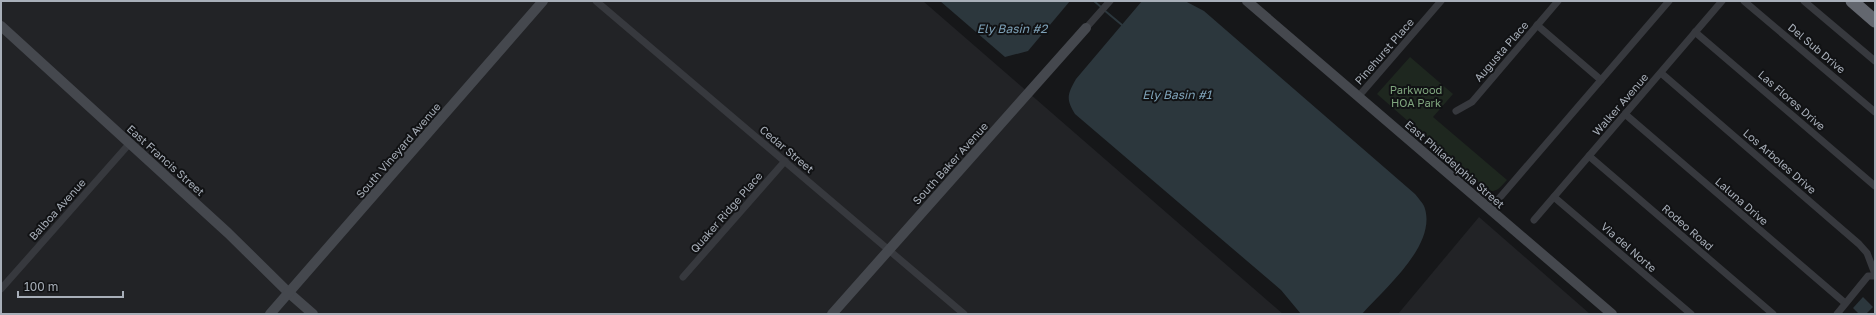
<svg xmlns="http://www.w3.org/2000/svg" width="1876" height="315" viewBox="0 0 1876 315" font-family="'Golos Text',sans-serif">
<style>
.built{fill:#222326}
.green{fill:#1e271f}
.water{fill:#2c373d}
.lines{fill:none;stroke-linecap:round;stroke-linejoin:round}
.stream{stroke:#2c373d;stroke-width:2}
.street{stroke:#37393e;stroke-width:7}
.secondary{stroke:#45484e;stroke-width:10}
.highway{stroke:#63676f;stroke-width:13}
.labels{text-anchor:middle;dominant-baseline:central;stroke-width:4;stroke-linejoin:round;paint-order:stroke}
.street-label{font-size:11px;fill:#a8afb9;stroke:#111214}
.park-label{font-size:11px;fill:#7fa57e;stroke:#111214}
.water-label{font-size:12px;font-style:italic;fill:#7da0b6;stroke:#111214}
</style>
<rect width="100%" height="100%" fill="#161719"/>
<g class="built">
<polygon points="1,1 923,1 1283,314 1,314"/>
<polygon points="1479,217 1590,314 1398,314"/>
</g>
<path class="green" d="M1410,57L1453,94L1433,117L1507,180C1501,186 1497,193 1488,191L1377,94Z"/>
<g class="water">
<polygon points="940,1 1070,1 1028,51 1005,57"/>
<path d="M1142,1H1185L1204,11L1415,194C1418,198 1424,204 1425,209C1436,246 1384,289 1362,314H1301L1281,290L1075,114C1066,99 1067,95 1076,79Z"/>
<polygon points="1863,297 1873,307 1866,314 1859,314 1853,308"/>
</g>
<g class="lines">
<g class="stream">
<polyline points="1094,1 1101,7"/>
<polyline points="1104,10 1122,25"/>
</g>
<g class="street">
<polyline points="596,1 964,314"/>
<polyline points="1744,1 1875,112"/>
<polyline points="1804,1 1875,61"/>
<polyline points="1537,25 1601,80"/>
<polyline points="1086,28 1110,1"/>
<polyline points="1695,32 1875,186"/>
<polyline points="1661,73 1859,244 1867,253 1875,274"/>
<polyline points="1358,97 1441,1"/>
<polyline points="1456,111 1472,102 1558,1"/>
<polyline points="1625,114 1845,303"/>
<polyline points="1589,156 1773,314"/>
<polyline points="1554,197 1691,314"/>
<polyline points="1490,209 1669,1"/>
<polyline points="1534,220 1722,1"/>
<polyline points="683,277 785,161"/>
<polyline points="1,289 130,143"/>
<polyline points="1837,314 1868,276 1875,276"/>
</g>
<g class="secondary">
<polyline points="1247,1 1612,314"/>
<polyline points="1,26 228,233 289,293 313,314"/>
<polyline points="270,314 543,1"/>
<polyline points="832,314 1086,28"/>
</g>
<polyline class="highway" points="1852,1 1875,21"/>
</g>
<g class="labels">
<g class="street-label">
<text transform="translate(1817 48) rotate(40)">Del Sub Drive</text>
<text transform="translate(1384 51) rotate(-49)">Pinehurst Place</text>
<text transform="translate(1501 51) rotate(-49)">Augusta Place</text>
<text transform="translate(1792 100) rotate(41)">Las Flores Drive</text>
<text transform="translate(1620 104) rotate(-49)">Walker Avenue</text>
<text transform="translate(787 149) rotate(40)">Cedar Street</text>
<text transform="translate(398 150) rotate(-49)">South Vineyard Avenue</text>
<text transform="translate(166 160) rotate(42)">East Francis Street</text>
<text transform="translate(1780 161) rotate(41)">Los Arboles Drive</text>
<text transform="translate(950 163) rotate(-48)">South Baker Avenue</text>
<text transform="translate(1455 164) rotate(41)">East Philadelphia Street</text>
<text transform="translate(1742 201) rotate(41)">Laluna Drive</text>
<text transform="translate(57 209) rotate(-48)">Balboa Avenue</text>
<text transform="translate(726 212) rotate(-49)">Quaker Ridge Place</text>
<text transform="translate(1688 227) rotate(41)">Rodeo Road</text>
<text transform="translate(1629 247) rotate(41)">Via del Norte</text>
</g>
<g class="park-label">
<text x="1416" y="89">Parkwood<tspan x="1416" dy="13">HOA Park</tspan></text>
</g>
<g class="water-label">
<text x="1012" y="28">Ely Basin #2</text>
<text x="1177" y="94">Ely Basin #1</text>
</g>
</g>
<rect width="1876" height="315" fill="none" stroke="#a8afb9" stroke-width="4"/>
<path d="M18 291v6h105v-6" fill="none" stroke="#a8afb9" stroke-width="2"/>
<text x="24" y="291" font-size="12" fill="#a8afb9" stroke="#111214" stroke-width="3" paint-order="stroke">100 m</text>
</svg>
